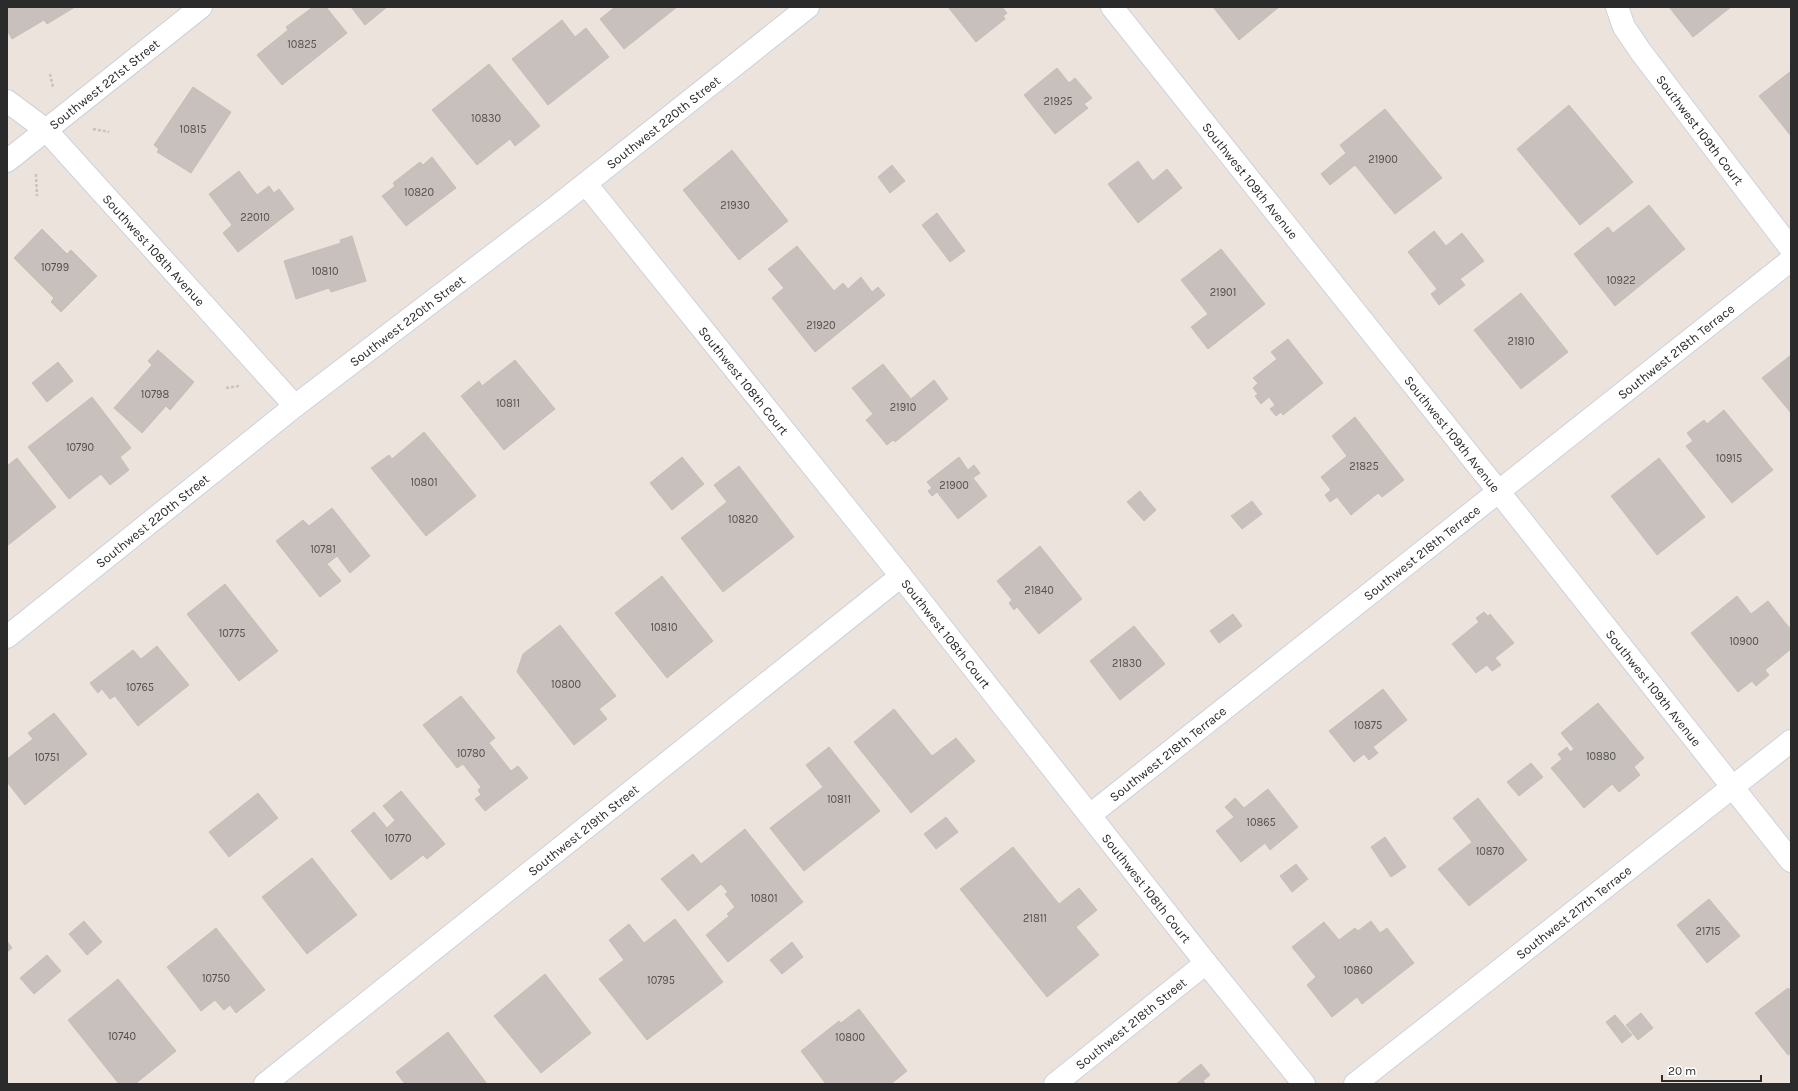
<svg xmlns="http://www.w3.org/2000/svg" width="1798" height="1091" viewBox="0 0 1798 1091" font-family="Karla,sans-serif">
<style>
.building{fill:#c8c0bc;stroke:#c8beb6}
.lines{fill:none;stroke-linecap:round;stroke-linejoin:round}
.minor-casing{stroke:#cbd2dc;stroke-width:24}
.path{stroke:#c4c4c4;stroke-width:2.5;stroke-dasharray:3 2;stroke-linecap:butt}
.minor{stroke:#fff;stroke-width:22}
.labels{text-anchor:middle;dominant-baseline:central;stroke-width:3.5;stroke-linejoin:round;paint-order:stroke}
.number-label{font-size:11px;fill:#52504f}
.street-label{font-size:13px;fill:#2b2b2b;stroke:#fff}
</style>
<rect width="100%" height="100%" fill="#ede3dd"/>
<g class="building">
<polygon points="7,7 75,7 47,24 44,20 12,39 7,30"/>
<polygon points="313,7 326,7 347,33 282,85 257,55 288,30 286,27"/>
<polygon points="351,7 387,7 365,25"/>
<polygon points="615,7 677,7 624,49 600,19"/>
<polygon points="948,7 995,7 997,9 1002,7 1007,13 1003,16 1005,19 976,42"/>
<polygon points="1213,7 1279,7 1239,40"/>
<polygon points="1669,7 1731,7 1693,37"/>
<polygon points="562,20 575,37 586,28 609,57 548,105 512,59"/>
<polygon points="489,64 540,126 515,146 510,139 477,165 432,110"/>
<polygon points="1057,68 1069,83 1075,78 1092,98 1084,104 1088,108 1055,134 1024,95"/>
<polygon points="1791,71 1791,136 1759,96"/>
<polygon points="193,87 231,112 191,173 157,152 159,149 154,145"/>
<polygon points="1569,105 1633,182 1580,225 1517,149"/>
<polygon points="1385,109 1442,178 1395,214 1355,165 1330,185 1321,174 1346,153 1340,145"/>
<polygon points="732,150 788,221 739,260 683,190"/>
<polygon points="432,157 456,188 406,226 382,196 395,186 393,183 420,162 423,165"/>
<polygon points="1138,161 1153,181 1167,169 1182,188 1138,223 1108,184"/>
<polygon points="892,165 905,181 890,193 878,177"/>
<polygon points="239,171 257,195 269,186 274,193 279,189 294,209 238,252 223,233 232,225 209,194"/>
<polygon points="1649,205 1685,249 1615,306 1574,254 1608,227 1613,233"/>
<polygon points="937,213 965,251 950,262 922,225"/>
<polygon points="42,229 67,254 71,250 97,276 61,312 51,302 54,298 14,258"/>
<polygon points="1434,231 1446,246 1462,233 1484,261 1460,279 1465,285 1439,305 1431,294 1437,289 1408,252"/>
<polygon points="352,236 366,281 331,292 329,288 296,299 284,261 341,243 340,240"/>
<polygon points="797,246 834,291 843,283 848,289 861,277 872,292 878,287 885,295 815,352 772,298 784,288 768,269"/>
<polygon points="1221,249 1265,304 1208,349 1191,327 1208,314 1181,280"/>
<polygon points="1521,293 1568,352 1521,389 1474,330"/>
<polygon points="1288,339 1323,383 1283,415 1281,412 1276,416 1270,409 1275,405 1269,397 1261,404 1255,396 1258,394 1253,388 1258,383 1253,378 1277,359 1271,352"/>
<polygon points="158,350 194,382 170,410 166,406 142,433 114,408 152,365 148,361"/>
<polygon points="1791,355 1791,413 1762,378"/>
<polygon points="515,360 555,409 504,450 461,396 479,381 482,386"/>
<polygon points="58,362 73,381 47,402 32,383"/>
<polygon points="883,364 911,399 934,380 948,399 895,442 893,440 887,445 866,420 873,414 852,388"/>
<polygon points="92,397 131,448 120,457 129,470 110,485 101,474 69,499 28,447"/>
<polygon points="1724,410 1773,470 1732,503 1686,446 1693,441 1687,433 1704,420 1707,424"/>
<polygon points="1355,417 1404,480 1382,497 1378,493 1351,515 1337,497 1330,502 1325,495 1331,490 1321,477 1347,456 1332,436"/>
<polygon points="424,432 476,496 426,536 371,468 389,455 392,459"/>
<polygon points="682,457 704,484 672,510 650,483"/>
<polygon points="959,457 968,470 974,465 980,473 973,478 987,496 958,519 937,492 932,496 928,491 932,488 927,482"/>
<polygon points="17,458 56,507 7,546 7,466"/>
<polygon points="1659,458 1705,517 1657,555 1611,496"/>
<polygon points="739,466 794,537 723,592 681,538 727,502 714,485"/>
<polygon points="1140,491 1156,510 1144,521 1127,502"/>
<polygon points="1252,501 1262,514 1242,529 1231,516"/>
<polygon points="332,508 370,556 350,573 337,556 327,564 341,581 320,597 276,541 303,520 309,526"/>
<polygon points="1040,546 1082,599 1039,634 1017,607 1014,610 1009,603 1012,600 997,581"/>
<polygon points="662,576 713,641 667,678 615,613"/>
<polygon points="225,584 278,651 239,681 187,614"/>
<polygon points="1737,596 1751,614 1768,601 1791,630 1791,649 1765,670 1769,675 1756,686 1752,681 1738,692 1691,633"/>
<polygon points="1484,612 1488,616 1490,614 1514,643 1495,658 1501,665 1492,671 1487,665 1476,673 1452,644 1479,622 1476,618"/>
<polygon points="1233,614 1242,626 1219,643 1210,631"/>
<polygon points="560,625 616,696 599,709 607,719 574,745 517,672 523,654"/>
<polygon points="1134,626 1165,664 1120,700 1090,661"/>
<polygon points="157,646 189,685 138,726 115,696 110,699 102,689 98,693 90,683 133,650 141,659"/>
<polygon points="1383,689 1407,720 1373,747 1378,753 1369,760 1364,754 1354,762 1329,731"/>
<polygon points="461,696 495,738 489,743 511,771 518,766 528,778 485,811 475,799 481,795 478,790 481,787 463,764 457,768 423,725"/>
<polygon points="1598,703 1644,758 1634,767 1640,775 1629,784 1619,792 1612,784 1584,808 1551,768 1562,759 1558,754 1567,747 1570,752 1574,749 1561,733"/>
<polygon points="894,709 932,756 956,738 975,761 911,813 854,742"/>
<polygon points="54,713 87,754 25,805 7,782 7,759 33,739 28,733"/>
<polygon points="829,747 880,811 804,871 770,828 823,787 806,765"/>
<polygon points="1531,763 1543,777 1519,796 1507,782"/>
<polygon points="1268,789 1298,827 1270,850 1265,843 1241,862 1216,831 1234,817 1225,807 1235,798 1244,808"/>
<polygon points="401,791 445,844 427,859 423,855 391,880 351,831 374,812 387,828 395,820 383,806"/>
<polygon points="258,793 278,818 229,857 209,832"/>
<polygon points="1478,798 1527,860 1469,906 1438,869 1472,842 1453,818"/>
<polygon points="946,817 958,832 936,849 924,834"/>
<polygon points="745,829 803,902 728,962 706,935 729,916 727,914 735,907 725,894 728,892 721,884 688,911 661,879 693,854 701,864"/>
<polygon points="1385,837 1406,867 1391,877 1371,847"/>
<polygon points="1013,847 1059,904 1079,888 1097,910 1076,927 1099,955 1047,997 960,889"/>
<polygon points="312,858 357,915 307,954 262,897"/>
<polygon points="1296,864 1308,879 1292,892 1280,876"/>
<polygon points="1709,899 1740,936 1707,963 1677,925"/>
<polygon points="675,919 723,982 647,1040 599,979 624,960 609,940 629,924 644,943"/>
<polygon points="84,921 102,942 87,955 69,934"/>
<polygon points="1371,921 1380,933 1387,928 1414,963 1362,1004 1357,997 1332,1017 1307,985 1316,977 1292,947 1324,922 1339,940 1355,928 1358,931"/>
<polygon points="216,928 265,990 236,1013 230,1005 224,1010 215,1000 201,1011 167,967"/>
<polygon points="7,941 12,948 7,952"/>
<polygon points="792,942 803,957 782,974 770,960"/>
<polygon points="47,955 61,971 34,994 20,978"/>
<polygon points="545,974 591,1033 541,1073 494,1016"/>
<polygon points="118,979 176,1051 135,1084 119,1084 68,1020"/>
<polygon points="1788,988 1791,991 1791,1053 1788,1055 1755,1013"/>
<polygon points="859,1009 907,1071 892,1083 892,1084 826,1084 801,1051 839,1021 841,1023"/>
<polygon points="1641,1013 1653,1028 1638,1040 1626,1025"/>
<polygon points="1615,1015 1632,1035 1622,1043 1606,1022"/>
<polygon points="448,1032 487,1084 405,1084 396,1072"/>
<polygon points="1201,1064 1210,1075 1203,1081 1206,1084 1176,1084"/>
</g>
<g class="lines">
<g class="minor-casing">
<g id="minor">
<path id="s1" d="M1112,7L1499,492L1791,861"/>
<path id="s2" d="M1617,7L1624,27L1641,52L1791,249"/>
<path id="s3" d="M7,101L46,130L295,406"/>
<path id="s4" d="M7,161L201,7"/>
<path id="s5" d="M586,184L901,576L1206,963L1304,1084"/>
<path id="s6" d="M7,637L295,406L556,207L808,7"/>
<path id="s7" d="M1090,815L1791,260"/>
<path id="s8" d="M265,1084L901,576"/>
<path id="s9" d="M1055,1084L1206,963"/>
<path id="s10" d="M1355,1084L1791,741"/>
</g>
</g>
<g class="path">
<polyline points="50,74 53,87"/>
<polyline points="93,129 109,132"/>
<polyline points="36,174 37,196"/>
<polyline points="226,388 239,386"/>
</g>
<use href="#minor" class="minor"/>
</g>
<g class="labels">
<g class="number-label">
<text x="302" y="44">10825</text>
<text x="1058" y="101">21925</text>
<text x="486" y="118">10830</text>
<text x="193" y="129">10815</text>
<text x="1383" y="159">21900</text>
<text x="419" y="192">10820</text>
<text x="735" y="205">21930</text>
<text x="255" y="217">22010</text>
<text x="55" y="267">10799</text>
<text x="325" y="271">10810</text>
<text x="1621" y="280">10922</text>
<text x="1223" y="292">21901</text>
<text x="821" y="325">21920</text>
<text x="1521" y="341">21810</text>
<text x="155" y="394">10798</text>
<text x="508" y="403">10811</text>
<text x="903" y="407">21910</text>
<text x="80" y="447">10790</text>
<text x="1729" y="458">10915</text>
<text x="1364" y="466">21825</text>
<text x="424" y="482">10801</text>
<text x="954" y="485">21900</text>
<text x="743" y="519">10820</text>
<text x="323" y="549">10781</text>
<text x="1039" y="590">21840</text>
<text x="664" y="627">10810</text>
<text x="232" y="633">10775</text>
<text x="1744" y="641">10900</text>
<text x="1127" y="663">21830</text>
<text x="566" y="684">10800</text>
<text x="140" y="687">10765</text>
<text x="1368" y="725">10875</text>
<text x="471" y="753">10780</text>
<text x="1601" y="756">10880</text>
<text x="47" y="757">10751</text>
<text x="839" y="799">10811</text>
<text x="1261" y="822">10865</text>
<text x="398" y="838">10770</text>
<text x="1490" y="851">10870</text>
<text x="764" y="898">10801</text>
<text x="1035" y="918">21811</text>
<text x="1708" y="931">21715</text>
<text x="1358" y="970">10860</text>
<text x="216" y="978">10750</text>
<text x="661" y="980">10795</text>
<text x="122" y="1036">10740</text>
<text x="850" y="1037">10800</text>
</g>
<g class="street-label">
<text stroke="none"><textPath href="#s4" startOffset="124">Southwest 221st Street</textPath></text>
<text stroke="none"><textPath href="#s6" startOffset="834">Southwest 220th Street</textPath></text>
<text stroke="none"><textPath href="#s2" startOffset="149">Southwest 109th Court</textPath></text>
<text stroke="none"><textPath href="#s1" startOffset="222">Southwest 109th Avenue</textPath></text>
<text stroke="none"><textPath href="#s3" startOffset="210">Southwest 108th Avenue</textPath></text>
<text stroke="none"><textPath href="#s6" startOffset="510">Southwest 220th Street</textPath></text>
<text stroke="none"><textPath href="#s7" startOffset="747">Southwest 218th Terrace</textPath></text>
<text stroke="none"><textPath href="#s5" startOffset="252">Southwest 108th Court</textPath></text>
<text stroke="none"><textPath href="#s1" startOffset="546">Southwest 109th Avenue</textPath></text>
<text stroke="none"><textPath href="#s6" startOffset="186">Southwest 220th Street</textPath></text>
<text stroke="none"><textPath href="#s7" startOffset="423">Southwest 218th Terrace</textPath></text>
<text stroke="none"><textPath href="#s5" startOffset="576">Southwest 108th Court</textPath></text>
<text stroke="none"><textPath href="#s1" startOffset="870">Southwest 109th Avenue</textPath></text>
<text stroke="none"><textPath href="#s7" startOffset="99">Southwest 218th Terrace</textPath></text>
<text stroke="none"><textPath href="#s8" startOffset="407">Southwest 219th Street</textPath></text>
<text stroke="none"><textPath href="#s5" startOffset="900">Southwest 108th Court</textPath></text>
<text stroke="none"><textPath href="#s10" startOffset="278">Southwest 217th Terrace</textPath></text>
<text stroke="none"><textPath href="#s9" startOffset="97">Southwest 218th Street</textPath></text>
</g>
</g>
<rect width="1798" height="1091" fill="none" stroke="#2b2b2b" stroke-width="16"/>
<path d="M1662 1075v6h99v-6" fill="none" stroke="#2b2b2b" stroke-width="2"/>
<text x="1668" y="1075" font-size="12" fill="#2b2b2b" stroke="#ffffff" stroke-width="3" paint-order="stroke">20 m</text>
</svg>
